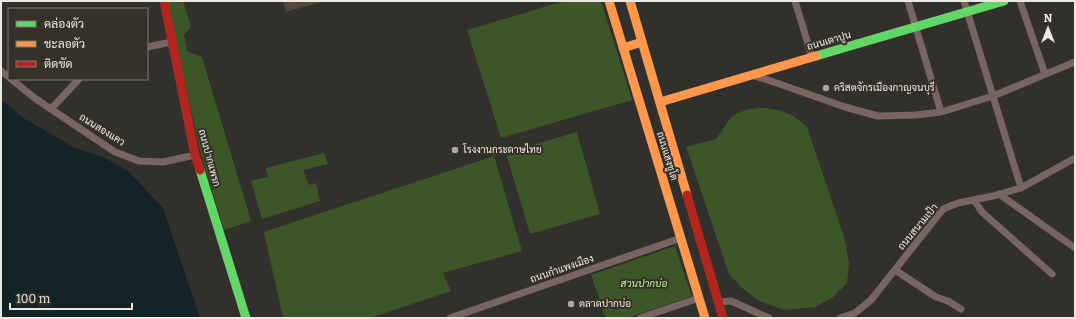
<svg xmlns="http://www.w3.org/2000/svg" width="1076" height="319" viewBox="0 0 1076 319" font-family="Bitter,Sarabun,serif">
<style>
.green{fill:#3d5627}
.water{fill:#142327}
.building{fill:#51473b}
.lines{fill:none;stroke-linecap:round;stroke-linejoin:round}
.street{stroke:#776562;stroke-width:7}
.fast{stroke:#63d668;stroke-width:9}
.slow{stroke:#ff974d;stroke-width:9}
.jam{stroke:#b3261e;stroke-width:9}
.poi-dot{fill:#aba8a3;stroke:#363128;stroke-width:1.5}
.labels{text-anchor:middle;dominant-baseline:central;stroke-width:4;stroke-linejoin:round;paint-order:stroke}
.street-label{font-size:10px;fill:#ece9e3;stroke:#363128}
.poi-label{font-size:10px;fill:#ece9e3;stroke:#363128;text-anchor:start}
.park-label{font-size:10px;font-style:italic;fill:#bcf88c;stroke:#363128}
</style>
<rect width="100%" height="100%" fill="#32302c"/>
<g class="green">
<polygon points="167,1 183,1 191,27 184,34 187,51 202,57 251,221 224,230 200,151"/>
<polygon points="564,1 601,1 632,100 501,138 467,30"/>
<path d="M758,108C779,108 792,113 807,127L845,240L849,264L847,283L832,298L815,307L784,310L759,301L742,288L729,274L686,147L716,139L732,116L745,110Z"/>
<polygon points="577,132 600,214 530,234 506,153"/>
<polygon points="324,153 328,164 303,170 309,185 316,183 320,201 262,219 251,181 268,177 266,168"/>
<polygon points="494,156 522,251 443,273 451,291 370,318 283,318 264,232"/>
<polygon points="675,246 692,296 627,318 606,318 591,275"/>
</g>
<polygon class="water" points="1,99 25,119 75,148 105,158 129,172 163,208 200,318 1,318"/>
<polygon class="building" points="283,1 325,1 286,12"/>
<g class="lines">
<g class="street">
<polyline points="795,1 812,57"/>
<polyline points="908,1 941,112"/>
<polyline points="964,1 1021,188"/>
<polyline points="1020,1 1045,74"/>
<polyline points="147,47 172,42"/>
<polyline points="1,71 9,77"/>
<polyline points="751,75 768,80 845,107 878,116 916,115 941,112 993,96 1075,62"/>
<polyline points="11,79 36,99 115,152 139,161 163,162 195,155"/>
<polyline points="51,109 79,79"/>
<polyline points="999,194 1075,248"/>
<polyline points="974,200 982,212 1052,274"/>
<polyline points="895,270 936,297 948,301 961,309"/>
<polyline points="719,302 731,301 769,318"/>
<polyline points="450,318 681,238"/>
<polyline points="640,318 699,298"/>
<polyline points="840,318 855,313 871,300 943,209 958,203 993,196 1021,188 1075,158"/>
</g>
<g class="fast">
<polyline points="816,56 1004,1"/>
<polyline points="200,170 246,318"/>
</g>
<g class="slow">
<polyline points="609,1 705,318"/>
<polyline points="630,1 687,195"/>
<polyline points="623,48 642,42"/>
<polyline points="660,102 816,56"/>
</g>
<g class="jam">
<polyline points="164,1 195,155 200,170"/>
<polyline points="687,195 723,318"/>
</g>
</g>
<g class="poi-dot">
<circle cx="826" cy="88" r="4"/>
<circle cx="455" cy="150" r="4"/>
<circle cx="571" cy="304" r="4"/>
</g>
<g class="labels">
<g class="street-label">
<text transform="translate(829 41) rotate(-16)">ถนนเตาปูน</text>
<text transform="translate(102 130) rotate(32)">ถนนสองแคว</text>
<text transform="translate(667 156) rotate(73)">ถนนแสงชูโต</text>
<text transform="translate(209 158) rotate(75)">ถนนปากแพรก</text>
<text transform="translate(918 227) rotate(-50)">ถนนสนามเป้า</text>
<text transform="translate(562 269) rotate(-19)">ถนนกำแพงเมือง</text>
</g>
<g class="poi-label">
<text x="834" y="88">คริสตจักรเมืองกาญจนบุรี</text>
<text x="463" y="150">โรงงานกระดาษไทย</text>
<text x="579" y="304">ตลาดปากบ่อ</text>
</g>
<g class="park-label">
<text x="644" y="284">สวนปากบ่อ</text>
</g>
</g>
<rect width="1076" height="319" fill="none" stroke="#ece9e3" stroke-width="4"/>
<rect x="8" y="8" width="140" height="72" fill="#363128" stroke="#7f7b73"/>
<rect x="16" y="21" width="20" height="6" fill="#63d668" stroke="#7f7b73"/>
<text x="44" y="28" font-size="12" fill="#ece9e3">คล่องตัว</text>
<rect x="16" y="41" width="20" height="6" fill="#ff974d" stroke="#7f7b73"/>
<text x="44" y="48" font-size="12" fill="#ece9e3">ชะลอตัว</text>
<rect x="16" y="61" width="20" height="6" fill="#b3261e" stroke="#7f7b73"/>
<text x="44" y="68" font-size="12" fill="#ece9e3">ติดขัด</text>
<g transform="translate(1048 28)" stroke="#363128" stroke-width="3" paint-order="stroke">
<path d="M0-3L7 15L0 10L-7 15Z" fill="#ece9e3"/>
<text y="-6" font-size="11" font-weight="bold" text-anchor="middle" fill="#ece9e3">N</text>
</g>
<path d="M10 303v6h122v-6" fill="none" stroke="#ece9e3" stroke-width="2"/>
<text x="16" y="303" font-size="12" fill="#ece9e3" stroke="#363128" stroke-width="3" paint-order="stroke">100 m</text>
</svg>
